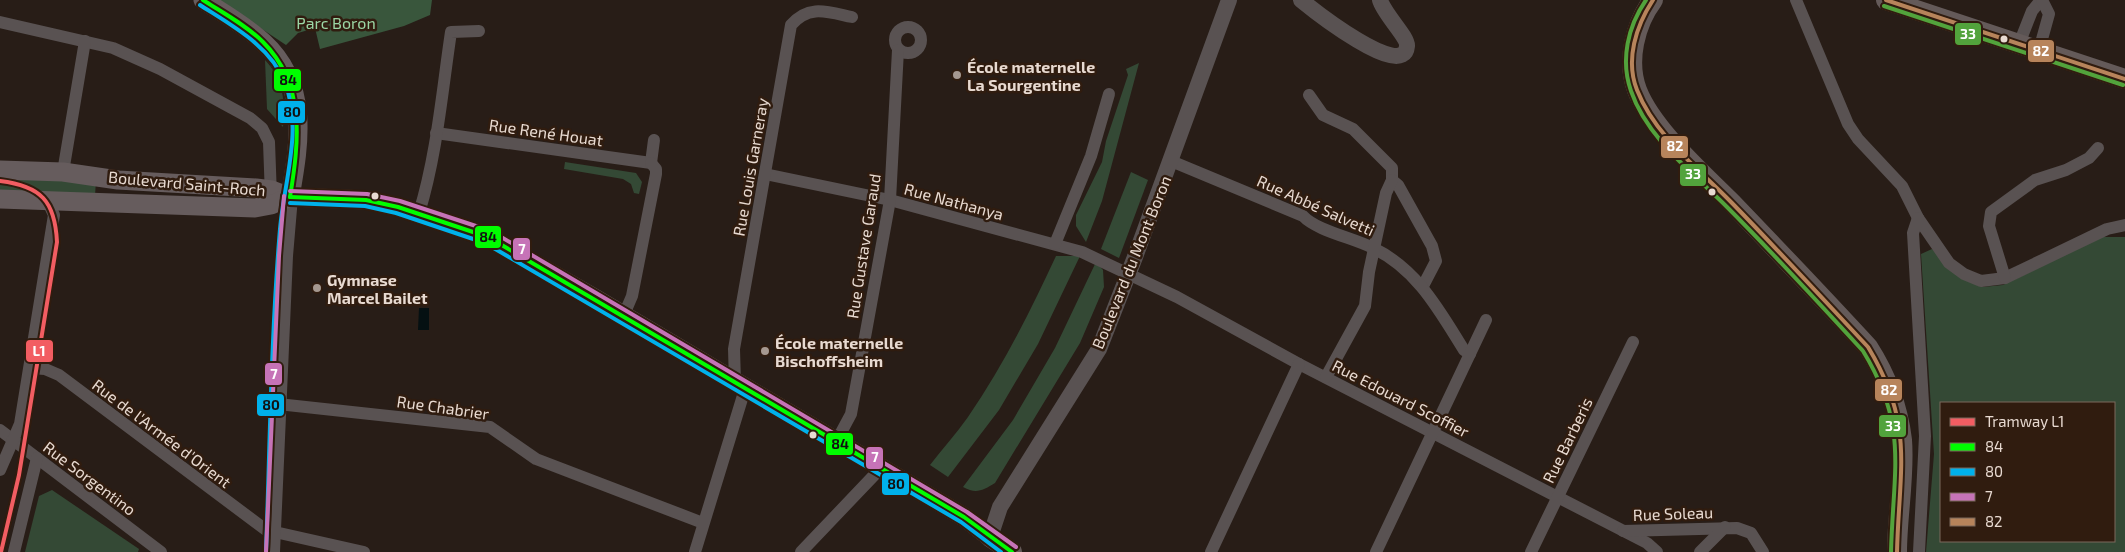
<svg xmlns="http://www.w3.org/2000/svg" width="2125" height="552" viewBox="0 0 2125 552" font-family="'Exo 2',sans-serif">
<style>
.green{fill:#344935;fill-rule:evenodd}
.forest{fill:#39563c}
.water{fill:#051012}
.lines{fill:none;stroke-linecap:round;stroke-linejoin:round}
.minor{stroke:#595252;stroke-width:12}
.tertiary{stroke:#595252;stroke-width:16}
.secondary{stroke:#665c5d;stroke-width:19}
.primary{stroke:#645a59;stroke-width:20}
.bus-1-casing{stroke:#301c0f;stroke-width:8}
.bus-2-casing{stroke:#301c0f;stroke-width:8}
.bus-3-casing{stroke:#301c0f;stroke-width:8}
.bus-4-casing{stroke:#301c0f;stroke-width:8}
.bus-5-casing{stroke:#301c0f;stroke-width:8}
.bus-1{stroke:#00fd00;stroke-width:4}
.bus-2{stroke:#00b1eb;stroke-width:4}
.bus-3{stroke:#c673b7;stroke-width:4}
.bus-4{stroke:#b7845b;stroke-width:4}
.bus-5{stroke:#52a33c;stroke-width:4}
.tram-1-casing{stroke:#301c0f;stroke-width:8}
.tram-1{stroke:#f25d62;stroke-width:4}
.bus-dot{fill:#e8dad1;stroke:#301c0f;stroke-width:2}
.poi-dot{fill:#a59890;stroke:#301c0f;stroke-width:2}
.labels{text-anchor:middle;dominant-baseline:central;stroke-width:5;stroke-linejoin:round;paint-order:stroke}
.park-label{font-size:16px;fill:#9bd7a5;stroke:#301c0f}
.poi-label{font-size:16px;font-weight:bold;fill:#e8dad1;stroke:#301c0f;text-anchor:start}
.street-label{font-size:16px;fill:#e8dad1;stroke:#301c0f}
.line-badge{stroke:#301c0f;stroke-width:2}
.badge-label{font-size:14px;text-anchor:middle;font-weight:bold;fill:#fff}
.pale-badge-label{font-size:14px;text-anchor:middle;font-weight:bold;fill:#111}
</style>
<rect width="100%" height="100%" fill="#281d17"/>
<g class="green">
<path d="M265,60C284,80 285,102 283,127L267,109Z"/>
<polygon points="1139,63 1102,201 1086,242 1076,226 1076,215 1102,162 1106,141 1128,75 1126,69"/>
<polygon points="565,162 636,173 642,182 639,194 634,193 631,184 623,179 564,169"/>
<polygon points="1131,172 1148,180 1119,258 1101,249"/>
<polygon points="0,175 96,180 95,196 0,191"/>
<path d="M2102,237H2125V552H1926L1934,454L1921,254L1932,249L1983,287L2003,285ZM1941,403H2114V541H1941Z"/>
<path d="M1056,256H1080L1038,344L999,410L948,477L930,465C942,449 956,434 968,417C1003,366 1030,312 1056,256Z"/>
<path d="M1096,262L1103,270L1104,287L1080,343L995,483C982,491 976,494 963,487L1013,420L1055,348Z"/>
<polygon points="52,490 139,549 138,552 25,552 39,496"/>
</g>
<polygon class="forest" points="218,0 432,0 430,15 404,26 320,49 315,28 298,33 286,45"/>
<polygon class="water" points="419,308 429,308 429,330 418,330"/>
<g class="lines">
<g class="minor">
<polyline points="1796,0 1848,124 1858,139 1902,186 1918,218 1949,263 1964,274 1981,281 2005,278 2107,229 2125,225"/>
<polyline points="0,22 113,48 160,69 250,118 262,128 269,142 271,197"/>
<circle cx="908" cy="40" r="13"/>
<polyline points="2019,44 2032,11 2041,0"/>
<polyline points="2039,50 2049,14 2042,0"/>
<polyline points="1309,95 1323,115 1353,129 1392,168 1392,180 1398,185 1432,246 1436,261 1423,286"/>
<polyline points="436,133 651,163"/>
<path d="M1171,161L1303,216C1317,231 1354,238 1373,248C1417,269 1439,310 1464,350L1470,354"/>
<polyline points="651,163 654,140"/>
<polyline points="63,172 85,41"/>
<polyline points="765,174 890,200 1082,252 1177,297 1299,364 1647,543 1657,552"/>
<path d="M419,213C437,154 442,92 451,32L479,31"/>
<polyline points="1918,218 1913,233 1925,436 1919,552"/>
<polyline points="1055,244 1091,156 1109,94"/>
<polyline points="2005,278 1989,226 1991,212 2035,180 2066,170 2089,158 2098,148"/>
<polyline points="623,317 632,296 656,174 656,169 651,163"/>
<polyline points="30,368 45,369 59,375 266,530 364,552"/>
<polyline points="1326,377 1365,306 1369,272 1386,193 1392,180"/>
<path d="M735,382L734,349L791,25C809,4 828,12 852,17"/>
<polyline points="278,404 490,427 536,459 703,523"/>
<polyline points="0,430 161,552"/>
<polyline points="836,442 851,414 890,200 898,50"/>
<polyline points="0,470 20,424 54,215 48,202"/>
<polyline points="1623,531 1737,528 1751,533 1763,552"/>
<polyline points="14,552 37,458"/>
<polyline points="695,552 745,389"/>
<polyline points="801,552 881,468"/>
<polyline points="1211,552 1299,364"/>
<polyline points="1376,552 1486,320"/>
<polyline points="1531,552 1633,342"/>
<polyline points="1700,552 1725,527"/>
</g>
<g class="tertiary">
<path d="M1301,0C1312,9 1404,82 1407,46C1408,37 1384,14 1380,0"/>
<polyline points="990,537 1000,507 1099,349 1135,257 1229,0"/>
<polyline points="272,552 285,256 290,197"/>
</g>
<g class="secondary">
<path d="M203,0C223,13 246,26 263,42C309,84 300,141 290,197"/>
<polyline points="0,170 63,172 118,180 256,188 272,190 290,197 366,200 398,207 488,237 596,299 964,517 990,537"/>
<polyline points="0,199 255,208 271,205 290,197"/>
</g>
<g class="primary">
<path d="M1653,0C1635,24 1626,61 1637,90C1652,129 1702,173 1732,203C1778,251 1823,298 1868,347C1886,375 1898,407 1902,440C1905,475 1897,516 1897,552"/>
<polyline points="1886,0 2125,79"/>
<polyline points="990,537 1012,552"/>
</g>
<g class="bus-1-casing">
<g id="bus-1">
<path d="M203,0C223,13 246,25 263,42C306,85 299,142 290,197"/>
<polyline points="290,197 366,200 398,207 488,237 964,517 1012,552"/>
</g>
</g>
<g class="bus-2-casing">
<g id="bus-2">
<path d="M200,5C231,25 271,46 285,83C303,129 284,182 280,229C271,336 270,444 266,552"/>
<polyline points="290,203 365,206 396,213 485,243 961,522 1001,552"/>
</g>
</g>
<g class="bus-3-casing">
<g id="bus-3">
<polyline points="290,191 367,194 400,201 491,231 967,512 1016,547"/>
<polyline points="266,552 279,256 284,196"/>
</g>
</g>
<g class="bus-4-casing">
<g id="bus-4">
<path d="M1653,0C1636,26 1625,60 1637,90C1655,136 1699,169 1732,203C1778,250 1823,299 1868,347C1915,425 1899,468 1897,552"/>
<polyline points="1886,0 2125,79"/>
</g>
</g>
<g class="bus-5-casing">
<g id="bus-5">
<path d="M1646,0C1628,26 1620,60 1631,91C1647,138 1693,173 1727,207C1774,254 1818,302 1863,351C1909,426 1893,470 1891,552"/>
<polyline points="1884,6 2123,85"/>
</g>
</g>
<use href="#bus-1" class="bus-1"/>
<use href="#bus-2" class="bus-2"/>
<use href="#bus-3" class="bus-3"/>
<use href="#bus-4" class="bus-4"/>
<use href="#bus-5" class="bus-5"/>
<g class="tram-1-casing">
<path id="tram-1" d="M0,181C41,186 55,201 57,242L19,475L1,552"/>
</g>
<use href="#tram-1" class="tram-1"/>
</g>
<g class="bus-dot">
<circle cx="2004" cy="39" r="4.5"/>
<circle cx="1712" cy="192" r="4.5"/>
<circle cx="375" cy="196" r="4.5"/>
<circle cx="813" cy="435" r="4.5"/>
</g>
<g class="poi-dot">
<circle cx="957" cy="75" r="5"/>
<circle cx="317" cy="288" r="5"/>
<circle cx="765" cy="351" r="5"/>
</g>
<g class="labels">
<g class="park-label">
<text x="336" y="22">Parc Boron</text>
</g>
<g class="poi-label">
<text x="967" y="66">École maternelle<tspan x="967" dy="18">La Sourgentine</tspan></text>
<text x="327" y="279">Gymnase<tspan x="327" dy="18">Marcel Bailet</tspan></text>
<text x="775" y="342">École maternelle<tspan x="775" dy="18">Bischoffsheim</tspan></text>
</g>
<g class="street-label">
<text transform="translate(546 132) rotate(8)">Rue René Houat</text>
<text transform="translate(750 167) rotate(-80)">Rue Louis Garneray</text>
<text transform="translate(187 183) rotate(5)">Boulevard Saint-Roch</text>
<text transform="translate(954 201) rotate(15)">Rue Nathanya</text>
<text transform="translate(1316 205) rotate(24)">Rue Abbé Salvetti</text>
<text transform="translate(863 246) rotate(-81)">Rue Gustave Garaud</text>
<text transform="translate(1131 262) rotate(-68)">Boulevard du Mont Boron</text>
<text transform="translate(1401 398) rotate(27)">Rue Edouard Scoffier</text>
<text transform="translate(443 407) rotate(8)">Rue Chabrier</text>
<text transform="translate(162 433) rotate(37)">Rue de l'Armée d'Orient</text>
<text transform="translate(1567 440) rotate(-64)">Rue Barberis</text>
<text transform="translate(90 478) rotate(37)">Rue Sorgentino</text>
<text transform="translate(1673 513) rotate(-2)">Rue Soleau</text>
</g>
</g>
<g class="line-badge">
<rect x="1954" y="22" width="28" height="24" rx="5" fill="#52a33c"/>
<rect x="2027" y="39" width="28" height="24" rx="5" fill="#b7845b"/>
<rect x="273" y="68" width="29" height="24" rx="5" fill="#00fd00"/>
<rect x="277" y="100" width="29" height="24" rx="5" fill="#00b1eb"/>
<rect x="1660" y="135" width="29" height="24" rx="5" fill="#b7845b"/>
<rect x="1679" y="163" width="28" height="24" rx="5" fill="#52a33c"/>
<rect x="474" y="225" width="28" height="24" rx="5" fill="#00fd00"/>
<rect x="512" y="237" width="19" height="24" rx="5" fill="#c673b7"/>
<rect x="25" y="339" width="29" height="24" rx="5" fill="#f25d62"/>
<rect x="264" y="362" width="19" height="24" rx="5" fill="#c673b7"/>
<rect x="1874" y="378" width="29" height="24" rx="5" fill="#b7845b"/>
<rect x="256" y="393" width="29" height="24" rx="5" fill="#00b1eb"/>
<rect x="1878" y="414" width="29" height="24" rx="5" fill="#52a33c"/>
<rect x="825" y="432" width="29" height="24" rx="5" fill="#00fd00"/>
<rect x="865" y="446" width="19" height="24" rx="5" fill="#c673b7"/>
<rect x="881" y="472" width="29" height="24" rx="5" fill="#00b1eb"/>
</g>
<g class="badge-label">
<text x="1968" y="39">33</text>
<text x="2041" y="56">82</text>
<text x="1675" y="151">82</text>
<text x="1693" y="179">33</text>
<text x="522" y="254">7</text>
<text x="39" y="356">L1</text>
<text x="274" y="379">7</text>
<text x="1889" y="395">82</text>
<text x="1893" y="431">33</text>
<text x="875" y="462">7</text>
</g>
<g class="pale-badge-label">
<text x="288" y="85">84</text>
<text x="292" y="117">80</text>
<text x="488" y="242">84</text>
<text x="271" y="410">80</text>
<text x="840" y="449">84</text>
<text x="896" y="489">80</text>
</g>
<rect x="1940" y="402" width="175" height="140" fill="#301c0f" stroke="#7a685d"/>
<rect x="1950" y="418" width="25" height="8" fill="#f25d62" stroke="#7a685d"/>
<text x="1985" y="427" font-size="15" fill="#e8dad1">Tramway L1</text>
<rect x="1950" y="443" width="25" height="8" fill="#00fd00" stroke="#7a685d"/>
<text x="1985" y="452" font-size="15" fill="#e8dad1">84</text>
<rect x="1950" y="468" width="25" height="8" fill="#00b1eb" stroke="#7a685d"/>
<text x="1985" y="477" font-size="15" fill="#e8dad1">80</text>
<rect x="1950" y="493" width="25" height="8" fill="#c673b7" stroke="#7a685d"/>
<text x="1985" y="502" font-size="15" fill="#e8dad1">7</text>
<rect x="1950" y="518" width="25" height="8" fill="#b7845b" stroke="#7a685d"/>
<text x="1985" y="527" font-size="15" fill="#e8dad1">82</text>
</svg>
